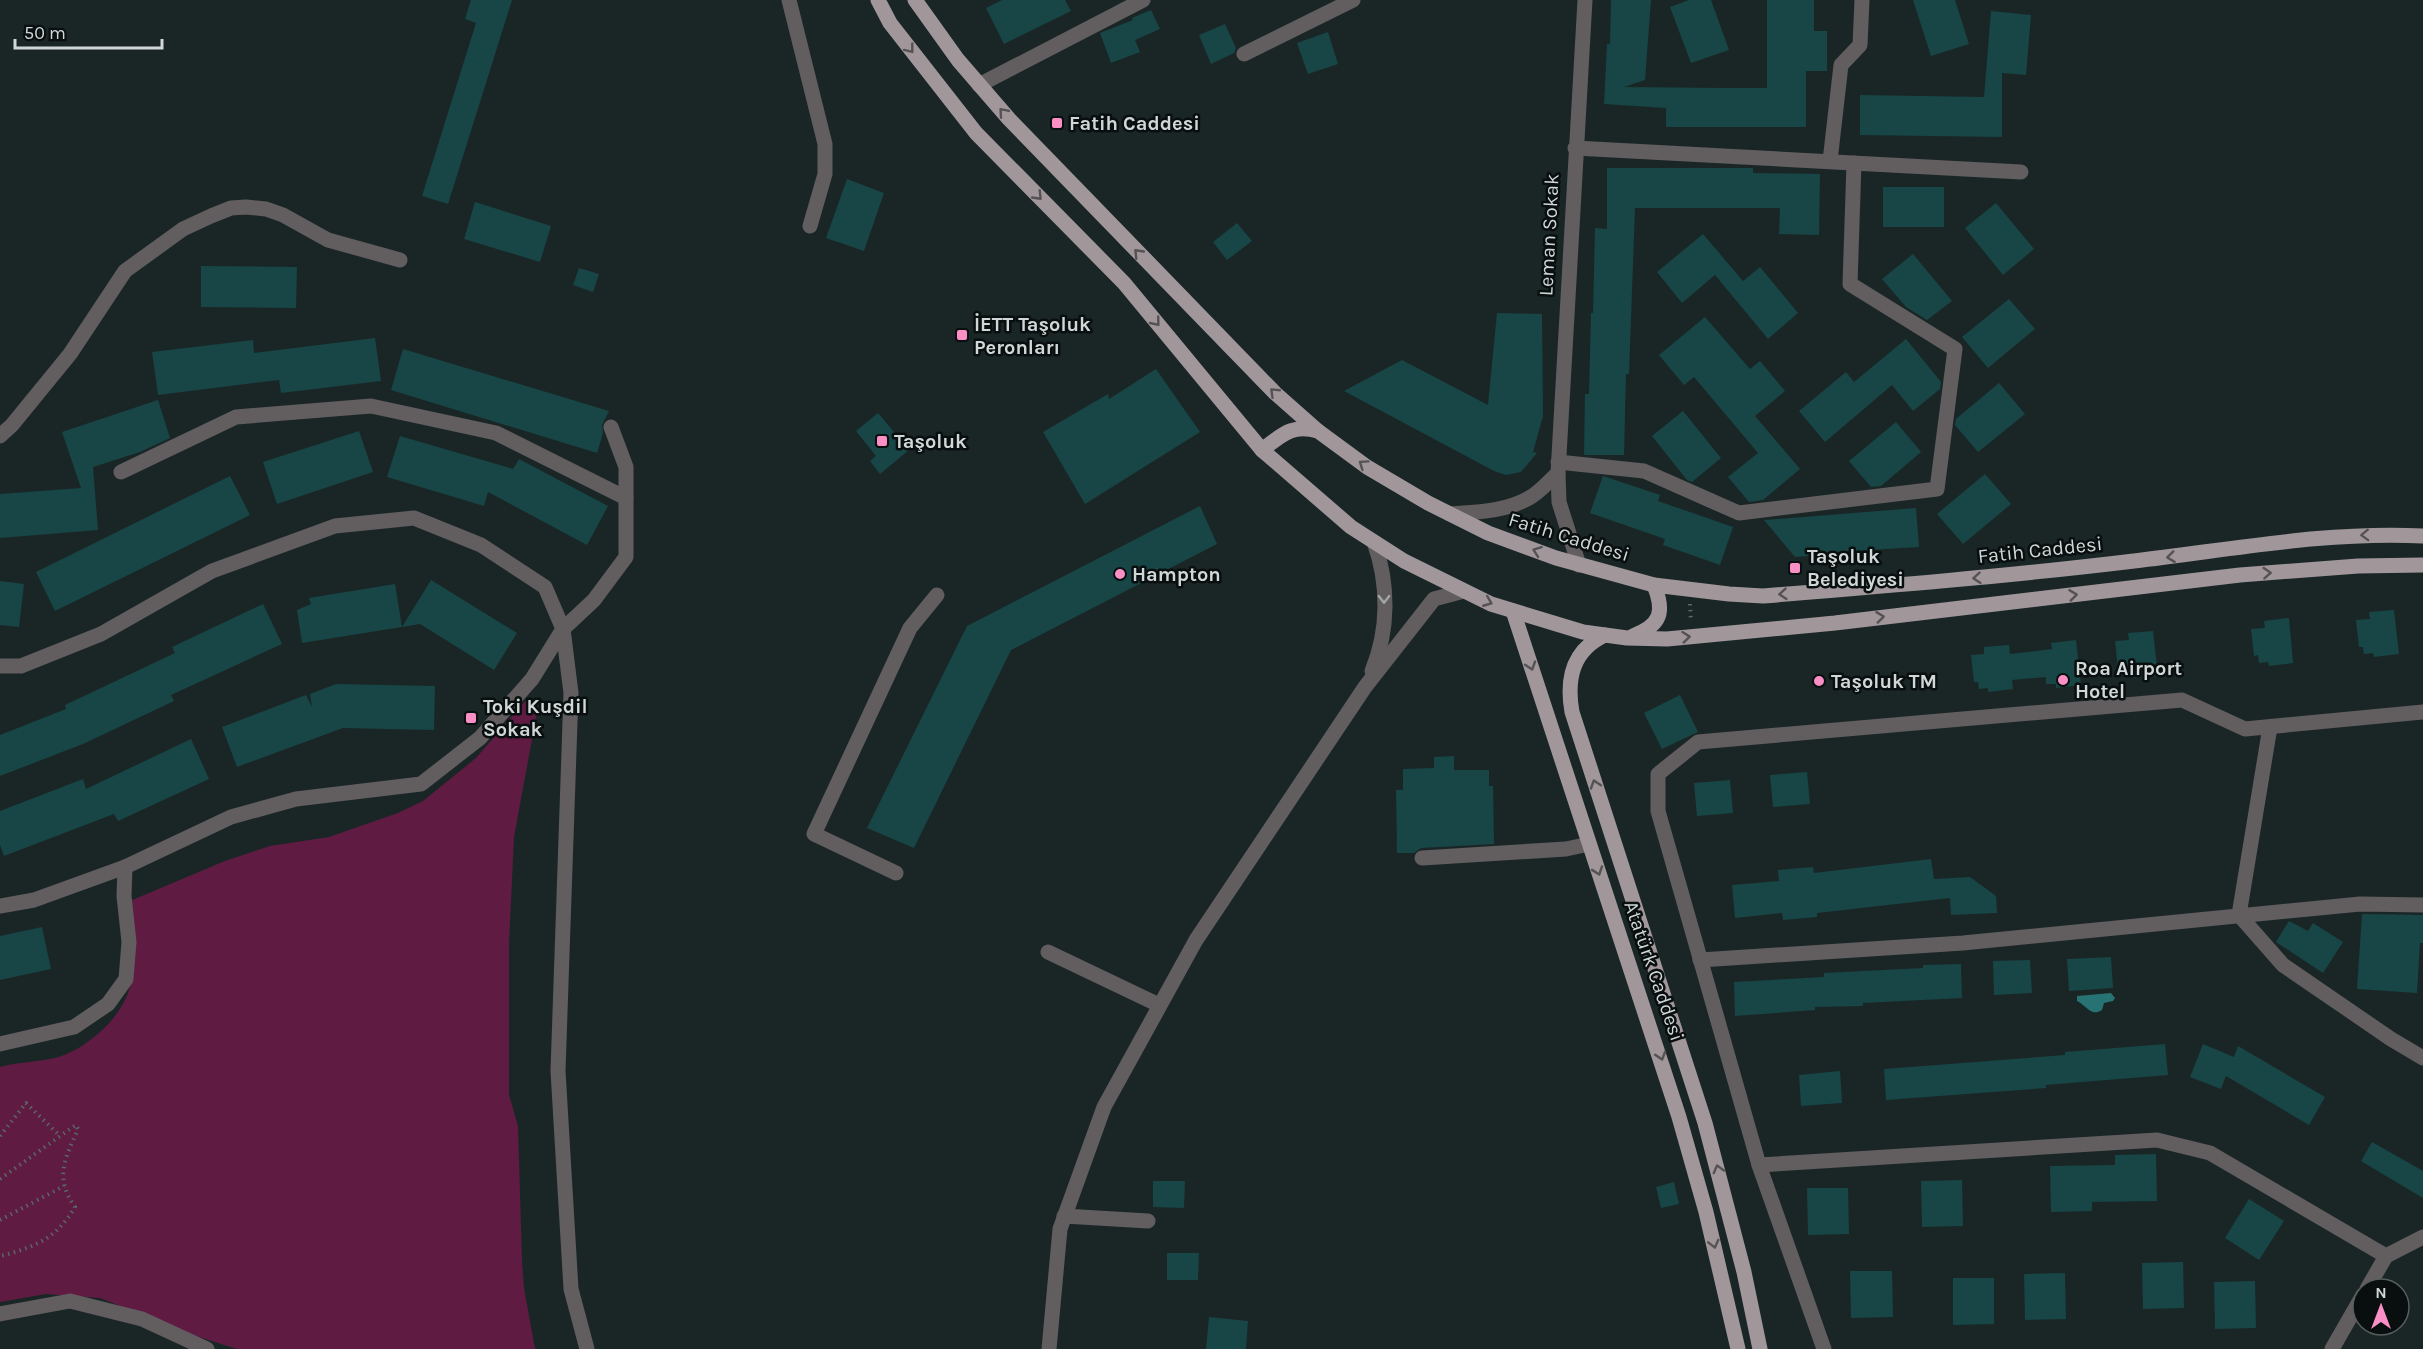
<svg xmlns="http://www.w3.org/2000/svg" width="2423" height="1349" viewBox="0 0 2423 1349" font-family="Karla,sans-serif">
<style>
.green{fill:#601b43}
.water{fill:#277272}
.building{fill:#184545}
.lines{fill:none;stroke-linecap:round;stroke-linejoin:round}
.path{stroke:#5b6666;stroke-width:4;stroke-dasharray:1.5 4.5;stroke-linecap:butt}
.minor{stroke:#625d5f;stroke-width:15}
.major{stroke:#a1979b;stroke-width:15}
.oneway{stroke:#555254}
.oneway2{stroke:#a3a6a7}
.poi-dot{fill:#fa8fc6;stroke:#090e0e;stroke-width:2}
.labels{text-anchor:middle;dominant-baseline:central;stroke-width:5;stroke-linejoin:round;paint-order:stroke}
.poi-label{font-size:20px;font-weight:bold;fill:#cfd7d7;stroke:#090e0e;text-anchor:start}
.street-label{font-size:20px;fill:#cfd7d7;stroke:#090e0e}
</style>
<rect width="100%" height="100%" fill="#1a2626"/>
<path class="green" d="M527,699L535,700L537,712L514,837L509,944V1095L518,1126L522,1262L524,1288L535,1349H237L199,1337L100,1298L46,1294L0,1302V1067C18,1062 37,1062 55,1058C71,1054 86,1044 99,1033C144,993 135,955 130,901L225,861L270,846L329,837L398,813L423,801L476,758Z"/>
<path class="water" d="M2111,993L2115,998L2113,1001L2104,1003L2102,1010C2091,1017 2087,1006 2077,1001V996Z"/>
<g class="building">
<polygon points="471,0 512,0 448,204 422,196 476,23 465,19"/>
<polygon points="1002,0 1065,0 1071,11 1004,44 986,8"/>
<polygon points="1611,0 1651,0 1645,80 1624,87 1727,88 1767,88 1767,0 1814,0 1814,31 1827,31 1827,71 1806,71 1806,127 1666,127 1666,108 1604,104 1607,44 1610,44"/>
<polygon points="1689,0 1711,0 1729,50 1691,63 1670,7"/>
<polygon points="1913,0 1955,0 1969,44 1931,56"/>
<polygon points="1151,10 1160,29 1135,40 1140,52 1111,63 1100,33 1133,20 1132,18"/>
<polygon points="1991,11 2031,15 2026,75 2002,73 2002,137 1860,135 1860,95 1984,97"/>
<polygon points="1225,24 1236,48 1234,53 1211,64 1199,35"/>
<polygon points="1328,32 1338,64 1308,74 1297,43"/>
<polygon points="1607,168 1753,168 1753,173 1820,174 1819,235 1779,234 1780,208 1635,208 1629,374 1626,374 1624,455 1584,455 1585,394 1589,394 1591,313 1593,313 1595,228 1607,229"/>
<polygon points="847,179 884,193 864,251 826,238"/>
<rect x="1883" y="187" width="61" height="40"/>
<polygon points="475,202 551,226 540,262 464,239"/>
<polygon points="1996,203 2034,249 2003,275 1965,228"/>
<polygon points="1237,223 1252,241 1227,260 1213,242"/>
<polygon points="1703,234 1743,281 1760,267 1798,313 1768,339 1715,275 1682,303 1657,272"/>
<polygon points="1913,254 1952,301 1927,320 1906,307 1882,279"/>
<polygon points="201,266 297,267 296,308 201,307"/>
<polygon points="579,268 599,274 593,292 573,285"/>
<polygon points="2009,299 2035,329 1988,368 1962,337"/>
<polygon points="1497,313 1542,314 1543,416 1533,452 1537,453 1521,472 1506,475 1494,471 1344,391 1402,360 1488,405"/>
<polygon points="1705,317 1750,369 1760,361 1785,391 1755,416 1800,469 1763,500 1749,502 1728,477 1758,453 1694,377 1684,385 1659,355"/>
<polygon points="375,338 381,381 281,393 279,380 158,395 152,352 253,340 254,353"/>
<polygon points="1906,339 1941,382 1940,389 1913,411 1892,385 1825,442 1799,411 1846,372 1854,382"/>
<polygon points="403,349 609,411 602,425 603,433 597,453 391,390"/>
<polygon points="1156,369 1200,432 1085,504 1043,432 1108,394 1109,399"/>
<polygon points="1999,383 2025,414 1978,452 1955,425 1956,419"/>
<polygon points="158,400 170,438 140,452 93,467 98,530 0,538 0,494 81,488 62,432"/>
<polygon points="1683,411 1721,458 1692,482 1687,480 1652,436"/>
<polygon points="878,413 909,450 880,474 870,461 876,456 856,431"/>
<polygon points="1896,422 1921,452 1881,486 1871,487 1849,461"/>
<polygon points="359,431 373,472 277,504 263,462"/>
<polygon points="400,436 513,469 519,459 608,506 587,545 488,492 484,506 387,477"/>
<polygon points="1985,474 2011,504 1963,544 1937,514"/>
<polygon points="230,476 250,515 55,611 36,572"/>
<polygon points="1603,476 1660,495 1658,501 1733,527 1720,565 1663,545 1665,539 1590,513"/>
<polygon points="1200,506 1217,544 1011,650 914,848 867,828 967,626"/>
<polygon points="1916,508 1919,547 1835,552 1835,554 1795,557 1764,520"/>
<polygon points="431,580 517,633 494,670 420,624 402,627"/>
<polygon points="0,581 24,584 19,627 0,625"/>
<polygon points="395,584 402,627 302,643 297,610 311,604 309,598"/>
<polygon points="263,604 282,644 171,695 174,701 83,744 0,776 0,735 66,709 65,705 175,653 172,647"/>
<polygon points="2394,610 2399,654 2374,657 2373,653 2364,654 2363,647 2359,647 2356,620 2370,619 2369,612"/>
<polygon points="2289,618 2293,663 2269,666 2268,662 2259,663 2258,655 2254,656 2251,629 2265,628 2264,621"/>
<polygon points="2153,631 2158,676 2133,678 2133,674 2123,675 2122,668 2118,669 2115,641 2129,640 2128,633"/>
<polygon points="2076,640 2081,685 2056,688 2056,684 2046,684 2046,677 2012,680 2013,689 1988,692 1988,688 1979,689 1978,682 1974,682 1971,655 1984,654 1984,647 2009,645 2010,654 2052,649 2051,643"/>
<polygon points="336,684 435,686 434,730 343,728 237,767 222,727 306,695 312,707 310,694"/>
<polygon points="1680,695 1698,732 1662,749 1644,713"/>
<polygon points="191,739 209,779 118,821 114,814 4,856 0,845 0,811 83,779 86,789"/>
<polygon points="1454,756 1454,770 1489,770 1489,786 1493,786 1494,844 1421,848 1414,853 1397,853 1396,790 1403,790 1403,769 1434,768 1434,757"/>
<polygon points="1807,772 1810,804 1773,807 1770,775"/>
<polygon points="1730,780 1733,813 1697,816 1694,783"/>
<polygon points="1931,859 1934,879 1970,877 1996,896 1997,913 1951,915 1950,898 1817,913 1817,917 1783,920 1782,913 1735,918 1732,885 1779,881 1778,870 1813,867 1814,873"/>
<polygon points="2362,914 2423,915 2423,943 2420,943 2417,993 2357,989"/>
<polygon points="2289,921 2308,931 2313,923 2343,942 2323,973 2276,942"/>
<polygon points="42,927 51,969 0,980 0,936"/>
<polygon points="2111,957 2113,988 2069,991 2067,959"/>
<polygon points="2030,960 2032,993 1994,995 1993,961"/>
<polygon points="1961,964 1962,998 1863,1003 1863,1006 1815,1007 1815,1010 1735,1016 1734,982 1824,977 1824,973 1923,968 1923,965"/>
<polygon points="2165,1044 2168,1075 2046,1085 2046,1088 1886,1100 1884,1069 2065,1055 2065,1052"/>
<polygon points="2203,1044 2234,1057 2238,1046 2325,1097 2309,1125 2226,1076 2221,1089 2190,1077"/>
<polygon points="1840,1071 1842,1103 1801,1106 1799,1075"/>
<polygon points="2372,1142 2423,1171 2423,1198 2361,1161"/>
<polygon points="2156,1154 2157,1201 2092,1202 2092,1211 2051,1212 2050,1166 2115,1165 2115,1155"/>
<polygon points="1962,1180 1963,1226 1922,1227 1921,1181"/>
<polygon points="1153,1181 1185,1181 1184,1208 1153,1207"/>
<polygon points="1674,1182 1679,1204 1661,1208 1656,1187"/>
<polygon points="1807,1188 1848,1188 1849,1234 1808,1235"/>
<polygon points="2249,1199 2284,1221 2259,1260 2225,1238"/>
<polygon points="1167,1253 1199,1253 1198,1280 1167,1280"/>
<polygon points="2183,1262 2184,1308 2143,1309 2142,1263"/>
<polygon points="1850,1271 1892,1271 1893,1317 1851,1318"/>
<polygon points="2065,1273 2066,1319 2025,1320 2024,1274"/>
<polygon points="1953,1278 1994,1278 1994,1324 1953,1325"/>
<polygon points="2255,1281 2256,1328 2215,1329 2214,1282"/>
<polygon points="1209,1317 1248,1321 1246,1349 1206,1349"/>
</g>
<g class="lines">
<g class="path">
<polyline points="1690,604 1691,621"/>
<polyline points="0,1136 26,1103 60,1136"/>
<path d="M0,1179L70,1129L76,1125L78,1129C65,1159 54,1178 75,1207C57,1238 34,1248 0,1256"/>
<polyline points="0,1220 64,1186"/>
</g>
<g class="minor">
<polyline points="789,0 825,144 825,174 810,226"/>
<polyline points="1244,54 1353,0"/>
<polyline points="979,85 1143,0"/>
<polyline points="1575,148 2021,172"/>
<polyline points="1830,161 1841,65 1860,45 1862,0"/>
<polyline points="0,436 12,425 70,354 125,271 183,229 211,216 231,208 246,207 266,209 283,215 328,240 400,260"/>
<polyline points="1558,462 1644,471 1739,513 1937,489 1955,349 1850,284 1854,163"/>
<polyline points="121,472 236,417 371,406 496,433 626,498"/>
<path d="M1450,514C1477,512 1504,512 1529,498C1539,493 1549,481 1558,473"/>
<polyline points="1579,565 1559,502 1558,473 1585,0"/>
<polyline points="0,666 21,666 101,634 212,571 335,526 414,518 481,545 545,587 563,629 571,693 558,1071 571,1289 587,1349"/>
<path d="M1372,671C1389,630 1389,584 1374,542"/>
<polyline points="2270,727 2239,915 2283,965 2391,1039 2423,1058"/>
<polyline points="1422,858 1566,849 1589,844"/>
<polyline points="896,873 814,834 910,628 937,595"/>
<polyline points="0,906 34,900 125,867 231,817 296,799 421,784 480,738 532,679 563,629 594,600 626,557 626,467 611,427"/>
<polyline points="1048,952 1159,1005"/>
<polyline points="1700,960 1963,943 2360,904 2423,905"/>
<polyline points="0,1044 74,1027 108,1004 126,979 129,942 124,896 125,867"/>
<polyline points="1759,1165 2157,1140 2210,1153 2386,1256"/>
<polyline points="1064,1216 1148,1221"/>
<polyline points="2367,1289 2386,1256 2423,1237"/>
<polyline points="0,1314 70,1301 142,1319 207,1349"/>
<polyline points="1049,1349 1060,1229 1104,1107 1196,940 1365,687 1434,599 1464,591"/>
<polyline points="1824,1349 1759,1165 1658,811 1658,774 1698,742 2182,700 2245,729 2423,712"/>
<polyline points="2332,1349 2363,1295"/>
</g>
<g class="major">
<polyline points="878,0 890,23 976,133 1124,283 1262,450 1351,527 1404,561 1491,604 1583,632 1627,638 1667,639 1835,623 2240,575 2358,566 2423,565"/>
<path d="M915,0L958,60L1009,119L1275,393L1318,431L1367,467L1428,503L1488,533L1556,558L1654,585L1729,594L1763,596C1887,586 2010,576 2134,561C2230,550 2326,531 2423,536"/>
<path d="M1262,450C1283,434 1292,424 1318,431"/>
<polyline points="1513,611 1679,1117 1706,1212 1738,1349"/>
<path d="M1605,635C1573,650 1566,678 1572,712L1705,1123L1744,1272L1760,1349"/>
<path d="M1633,636C1661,625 1665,612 1654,585"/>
</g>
</g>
<defs><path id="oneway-chevron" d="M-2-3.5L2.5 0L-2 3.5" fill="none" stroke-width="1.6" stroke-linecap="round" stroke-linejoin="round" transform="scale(1.5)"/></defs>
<g class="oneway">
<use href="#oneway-chevron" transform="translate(910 49) rotate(52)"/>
<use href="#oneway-chevron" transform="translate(1003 112) rotate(-131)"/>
<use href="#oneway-chevron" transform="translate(1038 196) rotate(46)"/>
<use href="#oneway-chevron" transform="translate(1138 253) rotate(-134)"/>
<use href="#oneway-chevron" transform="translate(1156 322) rotate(51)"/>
<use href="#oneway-chevron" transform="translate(1274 392) rotate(-136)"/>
<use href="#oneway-chevron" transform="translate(1363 464) rotate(-145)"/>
<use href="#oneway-chevron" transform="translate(2365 535) rotate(178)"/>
<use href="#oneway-chevron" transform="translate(1537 551) rotate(-160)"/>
<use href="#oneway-chevron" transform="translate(2171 557) rotate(173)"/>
<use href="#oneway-chevron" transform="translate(2267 573) rotate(-4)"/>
<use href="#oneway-chevron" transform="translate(1977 578) rotate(175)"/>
<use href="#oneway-chevron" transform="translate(1783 594) rotate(175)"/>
<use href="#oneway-chevron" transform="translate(2073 595) rotate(-7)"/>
<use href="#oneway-chevron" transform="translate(1488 602) rotate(22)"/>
<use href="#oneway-chevron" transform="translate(1880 617) rotate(-7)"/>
<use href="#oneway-chevron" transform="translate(1686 637) rotate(-6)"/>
<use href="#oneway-chevron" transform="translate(1531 666) rotate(72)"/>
<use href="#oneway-chevron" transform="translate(1595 784) rotate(-108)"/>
<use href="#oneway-chevron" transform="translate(1598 871) rotate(71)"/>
<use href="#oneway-chevron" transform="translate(1661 1056) rotate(73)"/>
<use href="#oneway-chevron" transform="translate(1718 1169) rotate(-105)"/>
<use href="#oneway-chevron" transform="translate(1714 1244) rotate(76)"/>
</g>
<use class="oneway2" href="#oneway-chevron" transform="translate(1384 599) rotate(90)"/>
<g class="poi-dot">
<rect x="1051" y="117" width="12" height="12" rx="3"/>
<rect x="956" y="329" width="12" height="12" rx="3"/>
<rect x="876" y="435" width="12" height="12" rx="3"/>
<rect x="1789" y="562" width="12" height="12" rx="3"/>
<circle cx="1120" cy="574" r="6"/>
<circle cx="2063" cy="680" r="6"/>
<circle cx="1819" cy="681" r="6"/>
<rect x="465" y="712" width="12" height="12" rx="3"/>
</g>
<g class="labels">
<g class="poi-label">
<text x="1069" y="123">Fatih Caddesi</text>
<text x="974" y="324">İETT Taşoluk<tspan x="974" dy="23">Peronları</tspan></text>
<text x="894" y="441">Taşoluk</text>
<text x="1807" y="556">Taşoluk<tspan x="1807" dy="23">Belediyesi</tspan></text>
<text x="1132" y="574">Hampton</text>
<text x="2075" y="668">Roa Airport<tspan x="2075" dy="23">Hotel</tspan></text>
<text x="1831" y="681">Taşoluk TM</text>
<text x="483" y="706">Toki Kuşdil<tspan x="483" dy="23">Sokak</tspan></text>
</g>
<g class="street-label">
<text transform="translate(1549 235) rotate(-87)">Leman Sokak</text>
<text transform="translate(1569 537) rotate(17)">Fatih Caddesi</text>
<text transform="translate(2040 550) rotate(-6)">Fatih Caddesi</text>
<text transform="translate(1654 971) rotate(71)">Atatürk Caddesi</text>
</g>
</g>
<g transform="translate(2381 1307)"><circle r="28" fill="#090e0e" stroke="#585e5e" stroke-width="1.5"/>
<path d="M0-4.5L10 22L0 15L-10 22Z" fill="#fa8fc6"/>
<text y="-9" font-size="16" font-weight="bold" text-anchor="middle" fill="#cfd7d7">N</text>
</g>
<path d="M15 39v9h147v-9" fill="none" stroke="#cfd7d7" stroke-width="3"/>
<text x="24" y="39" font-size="18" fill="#cfd7d7" stroke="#090e0e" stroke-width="4.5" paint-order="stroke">50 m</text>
</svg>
